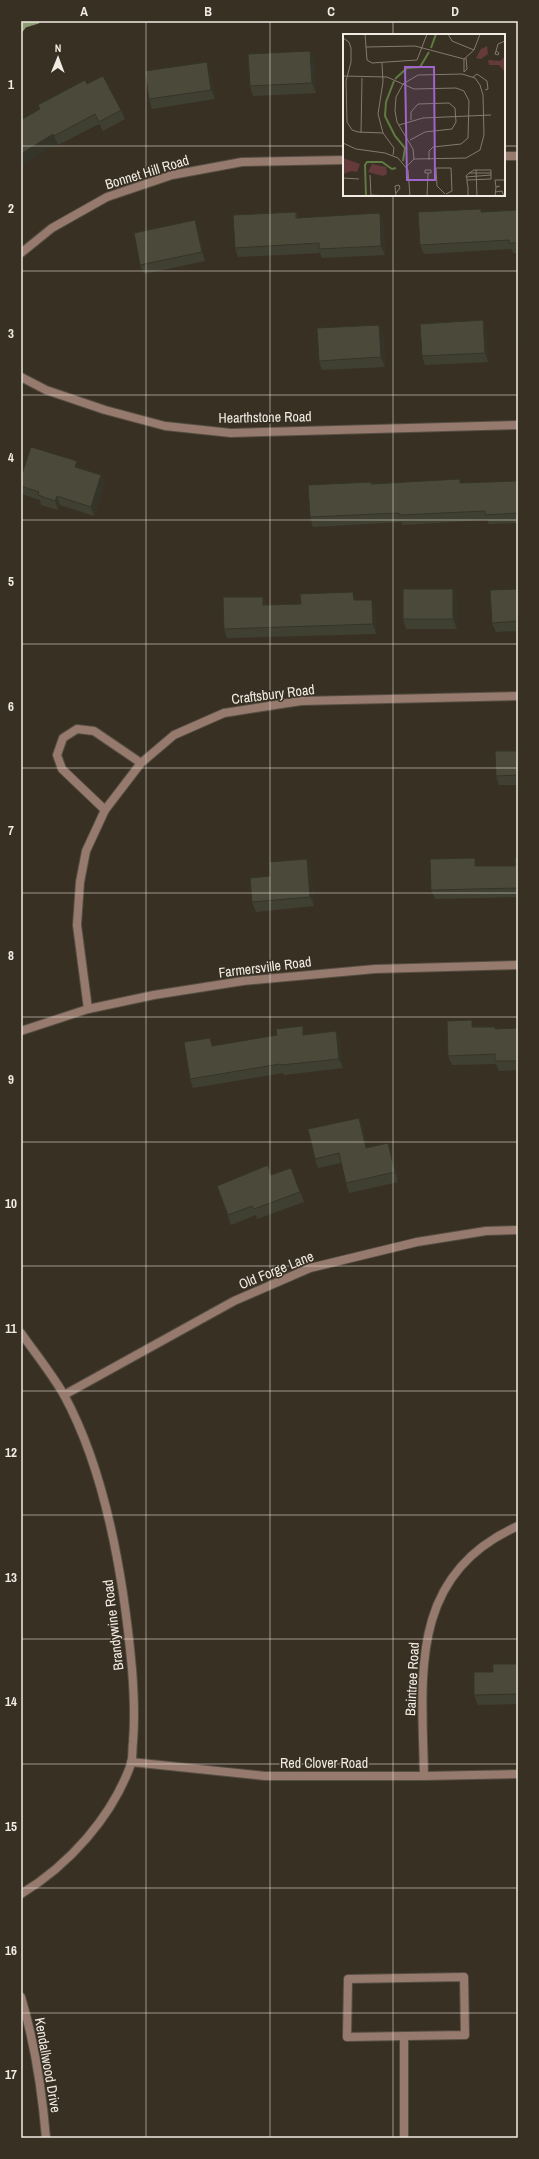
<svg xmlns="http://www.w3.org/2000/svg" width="539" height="2159" viewBox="0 0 539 2159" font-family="'Archivo Narrow',sans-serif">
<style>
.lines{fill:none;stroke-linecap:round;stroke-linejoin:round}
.stream{stroke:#8b9c72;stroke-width:6}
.lane-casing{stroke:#564e43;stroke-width:10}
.street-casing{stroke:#564e43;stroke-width:10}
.lane{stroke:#967a6d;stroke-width:8}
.street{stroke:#967a6d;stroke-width:8}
.wall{fill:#404032}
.shaded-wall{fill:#343429}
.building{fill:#4b4a3a;stroke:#343429}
.grid{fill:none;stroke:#f1ebe3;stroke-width:1;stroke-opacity:0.55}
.labels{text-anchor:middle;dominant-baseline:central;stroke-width:3;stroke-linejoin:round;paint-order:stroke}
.street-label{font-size:14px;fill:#f1ebe3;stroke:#393024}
.inset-river{fill:none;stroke:#5f7a42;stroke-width:2}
.inset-road{fill:none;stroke:#837b70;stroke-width:1}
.view{fill:#9e65ca;fill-opacity:0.15;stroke:#9e65ca;stroke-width:2}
.inset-edge{fill:none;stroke:#f1ebe3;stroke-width:2}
.neatline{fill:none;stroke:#f1ebe3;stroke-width:1.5}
.grid-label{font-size:13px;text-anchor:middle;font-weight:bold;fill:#f1ebe3}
</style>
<rect width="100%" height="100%" fill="#393024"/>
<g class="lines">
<polyline class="stream" points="21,29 24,25 37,21"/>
<g class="lane-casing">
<g id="lane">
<polygon points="464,1977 465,2035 347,2037 348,1979"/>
<polyline points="404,2037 404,2138"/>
</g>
</g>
<g class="street-casing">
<g id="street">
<polyline points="504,156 518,156"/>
<polyline points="21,253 52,228 107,197 172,175 242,162 344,160"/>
<polyline points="21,377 46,390 105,410 165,426 231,433 518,425"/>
<polyline points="105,810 62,769 57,755 63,738 77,729 94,731 141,763"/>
<polyline points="88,1009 77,925 80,882 86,851 105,810 141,763 174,735 224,713 301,701 518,696"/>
<polyline points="21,1031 88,1009 154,995 243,981 375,969 518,965"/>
<path d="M21,1333C35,1353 52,1374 64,1395C107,1474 124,1581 132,1669C134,1694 135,1717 133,1742C132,1749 133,1757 131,1764C112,1817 69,1865 21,1894"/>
<polyline points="64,1395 234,1301 310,1268 417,1242 486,1231 518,1230"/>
<polyline points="131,1762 265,1776 424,1776 518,1774"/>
<path d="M424,1776C422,1675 408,1575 518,1526"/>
<path d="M21,1997C35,2044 42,2090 46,2138"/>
</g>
</g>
<use href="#lane" class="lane"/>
<use href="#street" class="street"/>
</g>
<g class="wall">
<polygon points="310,51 314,60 316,93 253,96 250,86"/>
<polygon points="210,71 215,99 152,109 149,99"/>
<polygon points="87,84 121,110 125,119 103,131 99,124 58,145 38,105"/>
<polygon points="518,210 518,253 513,253 512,249 424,254 420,245 482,212"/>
<polygon points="296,212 298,218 383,223 385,255 322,258 320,253 238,257 235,248"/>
<polygon points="198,230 205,261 144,274 140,265"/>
<polygon points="483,320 486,330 488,362 425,365 422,356"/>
<polygon points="379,325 383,334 385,367 322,370 319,361"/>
<polygon points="79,468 101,475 104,484 94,516 60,505 58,510 41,505 40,500 22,494 21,492 21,477"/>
<polygon points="518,481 518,523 489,524 487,520 402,525 402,522 313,527 310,517 372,484 461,483"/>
<polygon points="453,589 457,598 457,629 406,629 403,619"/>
<polygon points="518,589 518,631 496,632 492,623"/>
<polygon points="263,597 266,605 301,604 356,600 375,609 376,634 227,638 224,629"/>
<polygon points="518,751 518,785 499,785 496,776"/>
<polygon points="518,857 518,897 435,899 431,890 475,858 477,866 515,866"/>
<polygon points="307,859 310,868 314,906 256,912 252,902 270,876"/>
<polygon points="474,1027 495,1027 496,1029 518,1028 518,1070 499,1071 496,1064 452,1065 448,1056"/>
<polygon points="336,1031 339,1040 343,1068 284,1075 283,1073 193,1088 190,1079 210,1038 213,1046"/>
<polygon points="359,1118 363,1127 367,1148 388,1143 392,1152 398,1182 349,1193 346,1183 341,1163 318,1168 315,1159"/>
<polygon points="291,1168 304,1202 257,1219 256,1215 231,1225 217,1186 271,1175"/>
<polygon points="518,1664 518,1704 478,1705 474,1695 493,1672"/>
</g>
<g class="shaded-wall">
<polygon points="310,51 314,60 316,93 312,83"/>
<polygon points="207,62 210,71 215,99 211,90"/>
<polygon points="53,134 57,143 21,166 21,154"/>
<polygon points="380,213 383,223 385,255 381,246"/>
<polygon points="195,220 198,230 205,261 202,252"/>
<polygon points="483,320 486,330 488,362 485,353"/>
<polygon points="379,325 383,334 385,367 381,357"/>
<polygon points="77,461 80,471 75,467"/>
<polygon points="101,475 104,484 94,516 91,507"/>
<polygon points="57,496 60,505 58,510 55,501"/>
<polygon points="453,589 457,598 457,629 453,619"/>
<polygon points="353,592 357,602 354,600"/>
<polygon points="263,597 266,606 263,605"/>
<polygon points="372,600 375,609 376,634 373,624"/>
<polygon points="475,858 478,868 475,866"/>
<polygon points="307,859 310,868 314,906 310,897"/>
<polygon points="472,1020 475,1030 472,1027"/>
<polygon points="303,1026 306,1036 303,1035"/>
<polygon points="336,1031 339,1040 343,1068 339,1059"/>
<polygon points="359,1118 363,1127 370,1157 366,1148"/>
<polygon points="388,1143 392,1152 398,1182 395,1172"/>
</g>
<g class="building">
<polygon points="310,51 312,83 250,86 248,54"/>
<polygon points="207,62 211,90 149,99 145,71"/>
<polygon points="103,76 121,110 99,122 95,114 54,136 53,134 21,154 21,120 40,109 38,105 85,80 87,84"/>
<polygon points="481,209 481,212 518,210 518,243 509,243 509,240 420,245 418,212"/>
<polygon points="296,212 296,218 380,213 381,246 319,249 319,243 235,248 233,215"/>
<polygon points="195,220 202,252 140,265 134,233"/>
<polygon points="483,320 485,353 422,356 420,324"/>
<polygon points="516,323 518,323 518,355"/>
<polygon points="379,325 381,357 319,361 317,328"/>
<polygon points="31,447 77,461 75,467 101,475 91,507 57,496 55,501 38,495 39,492 21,486 21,477"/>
<polygon points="460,479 460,483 518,481 518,513 485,515 485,511 399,515 399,513 310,517 308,485 371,482 371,484"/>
<rect x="403" y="589" width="50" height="30"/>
<polygon points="518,589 518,621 492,623 490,590"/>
<polygon points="353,592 354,600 372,600 373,624 224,629 223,597 263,597 263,605 301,604 300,594"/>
<polygon points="495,751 518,751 518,775 496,776"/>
<polygon points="515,857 518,857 518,888 431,890 430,859 475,858 475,866 515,866"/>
<polygon points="307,859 310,897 252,902 250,878 270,876 269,862"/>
<polygon points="472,1020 472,1027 495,1027 495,1029 518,1028 518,1061 495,1061 495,1054 448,1056 447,1021"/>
<polygon points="303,1026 303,1035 336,1031 339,1059 281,1065 280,1064 190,1079 184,1042 210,1038 212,1046 277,1035 276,1029"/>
<polygon points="359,1118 366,1148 388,1143 395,1172 346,1183 339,1153 315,1159 308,1129"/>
<polygon points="268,1165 271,1175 291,1168 300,1192 254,1209 252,1206 228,1215 217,1186"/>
<polygon points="493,1664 518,1664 518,1694 474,1695 474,1672 493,1672"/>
<polygon points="486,2137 486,2138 458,2138"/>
</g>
<path class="grid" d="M146,21V2138M270,21V2138M393,21V35M21,146H344M504,146H518M393,195V2138M21,271H518M21,395H518M21,520H518M21,644H518M21,768H518M21,893H518M21,1017H518M21,1142H518M21,1266H518M21,1391H518M21,1515H518M21,1639H518M21,1764H518M21,1888H518M21,2013H518"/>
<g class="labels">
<g class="street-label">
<text transform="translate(147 172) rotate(-17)">Bonnet Hill Road</text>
<text transform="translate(265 417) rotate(-1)">Hearthstone Road</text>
<text transform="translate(273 694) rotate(-7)">Craftsbury Road</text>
<text transform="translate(265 967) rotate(-7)">Farmersville Road</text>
<text transform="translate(276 1270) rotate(-22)">Old Forge Lane</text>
<text transform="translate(113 1625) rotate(-97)">Brandywine Road</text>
<text transform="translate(412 1679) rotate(-87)">Baintree Road</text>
<text x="324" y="1763">Red Clover Road</text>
<text transform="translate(48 2065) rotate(80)">Kendallwood Drive</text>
</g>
</g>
<g transform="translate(343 34)">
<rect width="162" height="162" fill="#393024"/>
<path d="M144,12L145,20L138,25L133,24L138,15ZM162,23V38L156,31H146L145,26L157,27ZM0,124L17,130L14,138L9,137L0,140ZM29,130L43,133L44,140L40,142L25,138Z" fill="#643a3a"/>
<path class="inset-river" d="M88,14L93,0M52,45L64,34L77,33L86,18M51,47L43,68L42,82L52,102L62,114L60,127M23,162L22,131L24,128H39L49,135L53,134"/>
<path class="inset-road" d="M22,0L24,26L29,29L74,26L84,0M105,0L109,7L131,16M0,4L6,8L8,14V28L3,47L4,88L9,96L15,98L40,99M23,13L72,12L121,25L131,16L137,0M153,17L155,10L162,7M153,17L156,19L155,21L152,20ZM121,25V38M39,29L40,48L35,80L40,99L51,114L50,121M121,38L124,35L123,24M0,42L44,43L71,55L113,54L121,57L126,67L125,104L118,110L90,113L86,117V126M130,43L134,40L144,47L145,55L142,56M56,91L80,84L148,81M18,99L19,44M67,106L82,98L109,95L113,88L112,74L106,69L75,70L68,78V86M0,109L13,115L42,119L55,124L65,136L67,162M63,133L71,125L70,115L54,88L52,77L53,63L60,50L75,41L119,40L132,44L137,51L140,61L141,101L137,116L123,124L71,125M133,136L134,162M126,139H148M27,141L28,162M123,143L148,141M0,144L16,145M124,146L148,145V136H131L125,140L123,142L124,145V148L125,153V162M153,153L152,146H162M152,158L159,157L161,162M53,159L57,154L56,151L52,152L53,162M102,160L94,152L93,134H108L109,157L103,160M28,161L45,162M84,162L85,139H82V136H88V139H85M152,162L153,153L157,152"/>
<path class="view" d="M62,33H91L92,146H64Z"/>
<rect width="162" height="162" class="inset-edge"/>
</g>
<rect width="539" height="2159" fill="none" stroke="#393024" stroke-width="44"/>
<g transform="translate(58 58) rotate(1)" stroke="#393024" stroke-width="3" paint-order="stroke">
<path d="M0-3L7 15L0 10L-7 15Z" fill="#f1ebe3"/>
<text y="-6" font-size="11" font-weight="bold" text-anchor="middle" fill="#f1ebe3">N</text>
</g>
<rect x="22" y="22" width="495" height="2115" class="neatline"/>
<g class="grid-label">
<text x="84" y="16">A</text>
<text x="208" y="16">B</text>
<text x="331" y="16">C</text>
<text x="455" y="16">D</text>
<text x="11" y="89">1</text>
<text x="11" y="213">2</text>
<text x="11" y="338">3</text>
<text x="11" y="462">4</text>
<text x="11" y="586">5</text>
<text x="11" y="711">6</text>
<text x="11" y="835">7</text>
<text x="11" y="960">8</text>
<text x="11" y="1084">9</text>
<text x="11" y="1208">10</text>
<text x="11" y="1333">11</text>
<text x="11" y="1457">12</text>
<text x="11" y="1582">13</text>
<text x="11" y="1706">14</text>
<text x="11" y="1831">15</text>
<text x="11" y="1955">16</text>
<text x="11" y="2079">17</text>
</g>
</svg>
